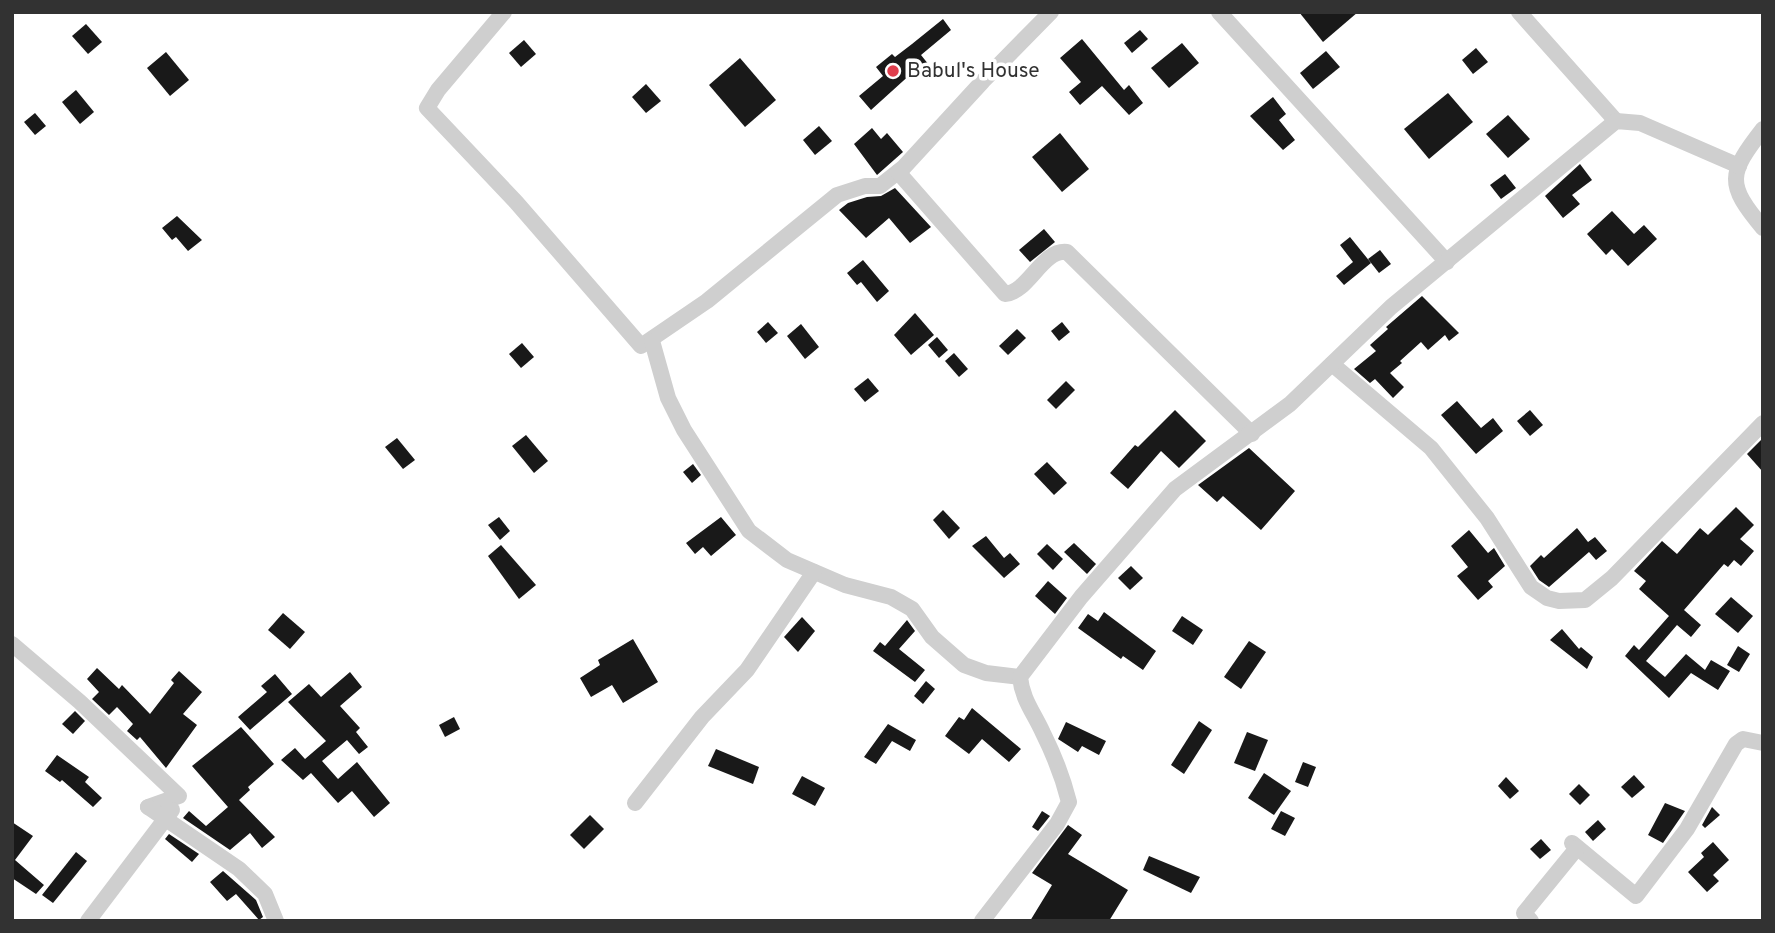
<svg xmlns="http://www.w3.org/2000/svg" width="1775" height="933" viewBox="0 0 1775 933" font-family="Overpass,sans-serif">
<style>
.building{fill:#191919}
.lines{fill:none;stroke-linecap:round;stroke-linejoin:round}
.minor{stroke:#cfcfcf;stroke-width:16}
.poi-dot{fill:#e03e4d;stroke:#fff;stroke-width:2.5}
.labels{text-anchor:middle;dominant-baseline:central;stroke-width:7;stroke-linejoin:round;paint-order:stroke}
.poi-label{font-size:21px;fill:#323232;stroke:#fff;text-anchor:start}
</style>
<rect width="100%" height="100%" fill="#fff"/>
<g class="building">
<polygon points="1299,12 1358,12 1323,42"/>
<polygon points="943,19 951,30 921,55 929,65 916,76 913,72 871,110 859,96 883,76 876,67 892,54 895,57 912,44"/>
<polygon points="86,24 102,42 88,54 72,36"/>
<polygon points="1140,30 1148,39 1132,53 1124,43"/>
<polygon points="1082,39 1124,90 1129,85 1143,103 1129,115 1102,86 1080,105 1069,92 1081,82 1060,58"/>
<polygon points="524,40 536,54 521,67 509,53"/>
<polygon points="1182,43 1199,63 1169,88 1151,68"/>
<polygon points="1476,48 1488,62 1473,74 1462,60"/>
<polygon points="1326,51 1340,67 1313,89 1300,73"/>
<polygon points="166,52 189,80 170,96 147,68"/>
<polygon points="740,58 776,100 745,127 709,85"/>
<polygon points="646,84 661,101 646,113 632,97"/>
<polygon points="76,90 94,112 80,124 62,102"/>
<polygon points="1448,93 1473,122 1429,159 1404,129"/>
<polygon points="1273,97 1286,114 1279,120 1295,140 1283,150 1250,116"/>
<polygon points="35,113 46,126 35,135 24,122"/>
<polygon points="1508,115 1530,139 1508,158 1486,134"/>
<polygon points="819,126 832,141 815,155 803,140"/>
<polygon points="872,128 881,139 887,133 903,152 877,175 854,144"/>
<polygon points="1060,133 1089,169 1062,192 1032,157"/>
<polygon points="1580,164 1592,180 1572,195 1580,204 1563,218 1545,196"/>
<polygon points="1505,174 1516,188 1501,199 1490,185"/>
<polygon points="895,188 931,227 910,243 889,218 866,238 839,210 848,203 867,197 881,196"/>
<polygon points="1612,211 1634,234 1644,225 1657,239 1628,266 1612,249 1606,255 1587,234"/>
<polygon points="177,216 202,240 188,251 176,237 172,240 162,228"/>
<polygon points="1044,229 1055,242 1030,262 1019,250"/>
<polygon points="1350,237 1371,263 1344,285 1336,276 1353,262 1340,245"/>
<polygon points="1380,250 1391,264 1379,273 1368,259"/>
<polygon points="863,260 889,291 877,302 861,282 857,285 847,273"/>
<polygon points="1422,296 1459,333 1449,341 1445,335 1428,350 1421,342 1400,361 1402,363 1390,373 1404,387 1393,398 1375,379 1370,383 1354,369 1376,351 1370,345 1388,329 1386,327"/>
<polygon points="915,313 934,335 911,355 894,335"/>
<polygon points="768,322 778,333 766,343 757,332"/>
<polygon points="1062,322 1070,332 1059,341 1051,331"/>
<polygon points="801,324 819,347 805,359 787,336"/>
<polygon points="1017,329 1026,338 1008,355 999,346"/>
<polygon points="937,337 948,350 939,358 928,345"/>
<polygon points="522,343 534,357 521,368 509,354"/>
<polygon points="954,353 968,369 959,377 945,361"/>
<polygon points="868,378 879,391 865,402 854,389"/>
<polygon points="1066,381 1075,390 1056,409 1047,400"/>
<polygon points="1457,401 1481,428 1493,418 1503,431 1476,454 1441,415"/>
<polygon points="1175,410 1206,441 1179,468 1161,451 1128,489 1110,473 1135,445 1138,447"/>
<polygon points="1530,410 1543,425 1530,436 1517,421"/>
<polygon points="526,435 548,461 534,473 512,446"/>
<polygon points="397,438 415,460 403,469 385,447"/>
<polygon points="1763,438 1763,472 1747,454"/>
<polygon points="1249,448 1295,491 1261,530 1223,496 1217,502 1198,485"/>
<polygon points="1047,462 1067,483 1054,495 1034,474"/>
<polygon points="693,464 701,475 692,483 683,472"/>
<polygon points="1736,507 1754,525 1740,539 1754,551 1741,566 1734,560 1728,567 1724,564 1684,610 1701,625 1691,637 1677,625 1646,661 1665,677 1686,654 1705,670 1711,660 1730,671 1718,690 1691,673 1669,698 1625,656 1634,645 1639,650 1669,616 1639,589 1646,581 1634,571 1662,541 1677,554 1700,528 1708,535"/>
<polygon points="943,510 960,528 949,539 933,520"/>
<polygon points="499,517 510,531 500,540 488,525"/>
<polygon points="721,517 736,535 711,556 703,547 695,554 686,543"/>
<polygon points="1577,528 1588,542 1595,537 1607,551 1596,560 1589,552 1549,587 1539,580 1530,566 1541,555 1544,558"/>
<polygon points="1469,530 1488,553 1494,548 1505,566 1488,581 1493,587 1478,600 1457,576 1468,567 1451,546"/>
<polygon points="986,536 1004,558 1010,553 1020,564 1004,578 972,546"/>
<polygon points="1074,543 1096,564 1087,574 1064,552"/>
<polygon points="1047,544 1063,559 1053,570 1037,554"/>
<polygon points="501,545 536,585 519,599 488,556"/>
<polygon points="1131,566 1143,578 1130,590 1118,578"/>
<polygon points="1048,581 1067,598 1055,614 1035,596"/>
<polygon points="1731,597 1753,616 1738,633 1715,614"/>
<polygon points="1104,612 1156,651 1143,670 1123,656 1121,659 1078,628 1088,614 1098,621"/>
<polygon points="283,613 305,632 290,649 268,630"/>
<polygon points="1182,616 1203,630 1193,645 1172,631"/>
<polygon points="802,617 815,631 798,652 784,637"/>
<polygon points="907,620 915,631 899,649 925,670 915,682 873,651 880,642 885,646"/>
<polygon points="1562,629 1579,649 1581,647 1593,657 1587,669 1550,640"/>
<polygon points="633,639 658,682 623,703 612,685 591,697 580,678 600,665 598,660"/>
<polygon points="1249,641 1266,652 1241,689 1224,677"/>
<polygon points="1738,646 1750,654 1739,672 1727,665"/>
<polygon points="97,668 119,689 122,685 150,714 174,683 171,680 179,671 202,692 183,714 197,725 166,768 140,737 137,740 127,731 133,724 117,707 109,715 92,699 99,692 87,679"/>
<polygon points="350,672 362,687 340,706 360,728 356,732 368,747 359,754 347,740 322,761 338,779 357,762 390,803 374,817 352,791 338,803 311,773 303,780 281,760 295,748 305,759 326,741 288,702 309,684 321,697"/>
<polygon points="275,674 292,694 250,730 238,717 267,692 261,686"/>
<polygon points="926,681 935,689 923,704 914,696"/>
<polygon points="972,708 1021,749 1009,762 982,739 969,754 945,736 959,717 964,720"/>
<polygon points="75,711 85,721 73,734 62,724"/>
<polygon points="454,717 460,729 445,737 439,725"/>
<polygon points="1199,721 1212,730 1184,774 1171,765"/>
<polygon points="1066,722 1106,741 1099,755 1082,746 1078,752 1058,739"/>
<polygon points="888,724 916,740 910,751 892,741 876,764 864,757"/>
<polygon points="241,727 274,764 248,787 250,790 239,800 275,837 262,848 250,833 230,850 183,818 189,811 206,826 228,807 192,766"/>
<polygon points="1247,732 1268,740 1255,771 1234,763"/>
<polygon points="716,749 759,767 753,784 708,766"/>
<polygon points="57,755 89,777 85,782 102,798 93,807 62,780 60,782 45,771"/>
<polygon points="1303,762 1316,767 1308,787 1295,782"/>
<polygon points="1264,773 1291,791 1274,815 1248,798"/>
<polygon points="1634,775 1645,787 1632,798 1621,787"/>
<polygon points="802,776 825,788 815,806 792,794"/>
<polygon points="1506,777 1519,791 1510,799 1498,786"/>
<polygon points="1579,784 1590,795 1580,805 1569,794"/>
<polygon points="1665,803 1685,811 1663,843 1648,835"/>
<polygon points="1712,807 1720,815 1705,828 1702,825"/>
<polygon points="1042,811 1050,816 1038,831 1032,827"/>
<polygon points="1281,811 1295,818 1285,836 1271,829"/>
<polygon points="590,815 604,829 584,849 570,835"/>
<polygon points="1598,820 1606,829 1593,841 1585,832"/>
<polygon points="12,822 33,836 15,860 44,885 36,894 12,878"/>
<polygon points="1068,825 1082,835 1068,854 1128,890 1109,921 1030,921 1052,885 1032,873"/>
<polygon points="169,834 199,854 192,862 165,839"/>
<polygon points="1541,839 1551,850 1540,859 1530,849"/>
<polygon points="1713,842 1729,860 1713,875 1719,881 1707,892 1688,872 1704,857 1701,853"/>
<polygon points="76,852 87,861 53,903 42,895"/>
<polygon points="1149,856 1200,877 1191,893 1143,870"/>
<polygon points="223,871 256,900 263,917 259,920 236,894 227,901 210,882"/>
</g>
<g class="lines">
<g class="minor">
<polyline points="504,12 438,90 427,108 516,202 641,346 707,301 837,195 865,186 880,186 904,167 983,81 1051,12"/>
<polyline points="1219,12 1447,262"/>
<polyline points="1519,12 1616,121"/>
<path d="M1763,129C1728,174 1726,184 1763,228"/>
<path d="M898,172L1005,294C1029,292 1042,249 1067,252L1252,434"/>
<polyline points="652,341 668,398 684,430 749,531 787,560 845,585 891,597 912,609 932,637 964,665 986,673 1020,677"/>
<polyline points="1332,364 1431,448 1487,518 1531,587 1547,598 1559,601 1585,600 1612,578 1763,423"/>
<polyline points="12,644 80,702 179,796 148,807"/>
<polyline points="635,803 702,717 747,670 814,572"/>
<polyline points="148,807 239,869 265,894 276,921"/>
<polyline points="1572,843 1636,896 1687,829 1736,744 1743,739 1763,743"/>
<polyline points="88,921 172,810"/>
<path d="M982,921L1057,824L1069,802C1063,778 1054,755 1043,733C1034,713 1022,699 1020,677L1081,597L1175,489L1290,404L1391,307L1616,121L1640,123L1739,166"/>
<polyline points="1531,921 1524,913 1577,848"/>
</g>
</g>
<circle class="poi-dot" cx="893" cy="71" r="7"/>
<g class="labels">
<g class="poi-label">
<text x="907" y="71">Babul's House</text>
</g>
</g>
<rect width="1775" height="933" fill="none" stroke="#323232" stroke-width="28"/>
</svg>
